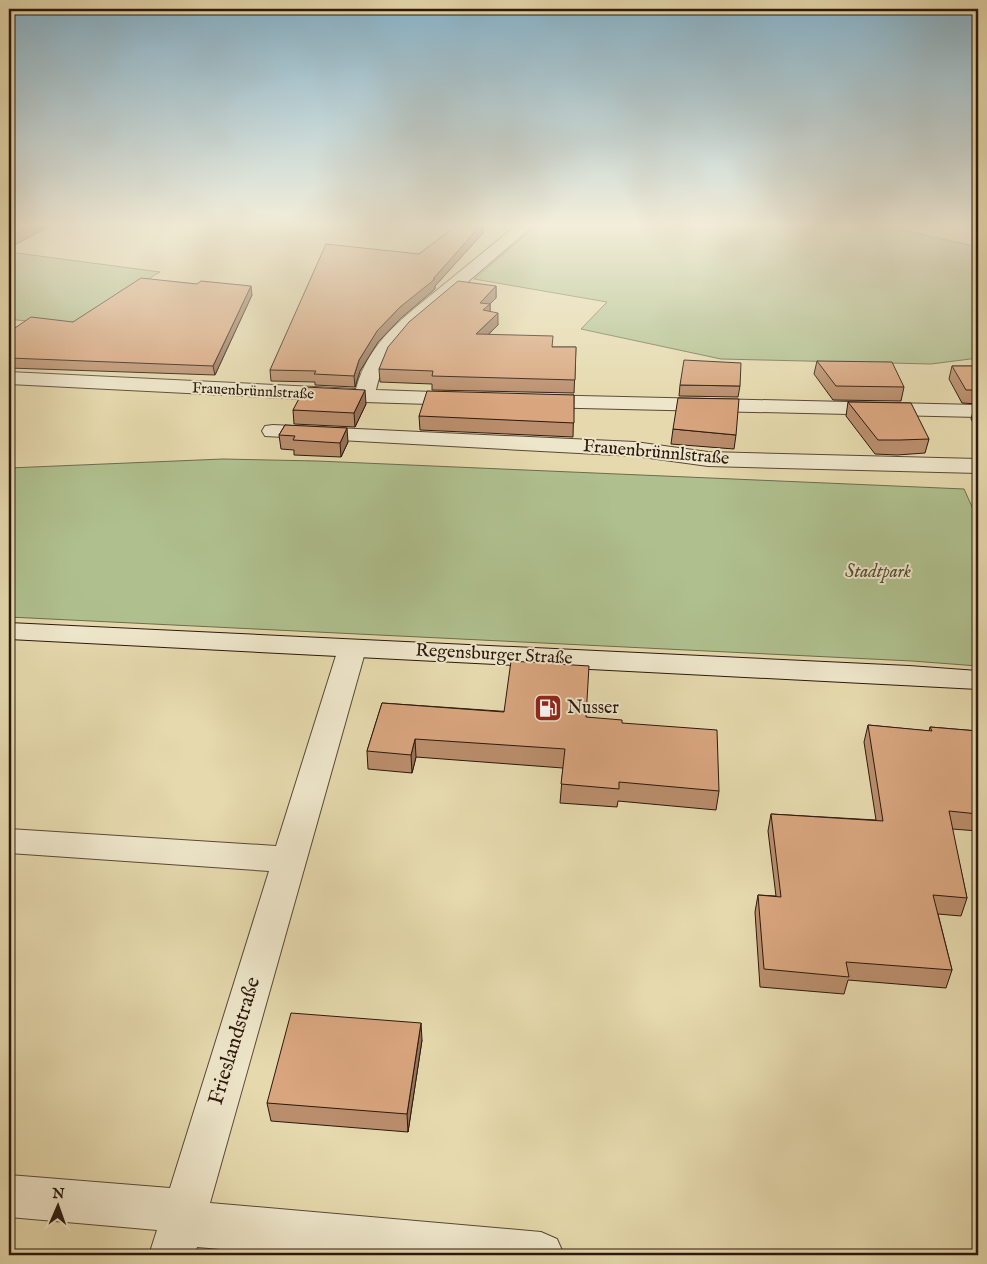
<svg xmlns="http://www.w3.org/2000/svg" width="987" height="1264" viewBox="0 0 987 1264" font-family="'IM FELL English',serif">
<style>
.green{fill:#afc08e;stroke:#6e6c4e}
.lines{fill:none;stroke-linecap:round;stroke-linejoin:round}
.street-casing{stroke:#5a4836;stroke-width:2}
.secondary-casing{stroke:#2c180f;stroke-width:2}
.street{fill:#eee6ca;fill-rule:evenodd}
.secondary{fill:#eee6ca;fill-rule:evenodd}
.wall{fill:#ba8e6c;stroke:#2c180f}
.shaded-wall{fill:#977458;stroke:#2c180f}
.building{fill:#d8a57e;stroke:#2c180f}
.labels{text-anchor:middle;dominant-baseline:central;stroke-width:4;stroke-linejoin:round;paint-order:stroke}
.far-street-label{font-size:15px;fill:#2c180f;stroke:#eee6ca}
.street-label{font-size:18px;fill:#2c180f;stroke:#eee6ca}
.park-label{font-size:18px;font-style:italic;fill:#534a35;stroke:#eee6ca}
.poi-label{font-size:18px;fill:#2c180f;stroke:#eee6ca;text-anchor:start}
.near-street-label{font-size:21px;fill:#2c180f;stroke:#eee6ca}
</style>
<rect width="100%" height="100%" fill="#e5d9ad"/>
<filter id="stains"><feTurbulence type="fractalNoise" baseFrequency=".004" numOctaves="4"/><feColorMatrix values="0 0 0 0 .2 0 0 0 0 .09 0 0 0 0 .02 0 0 0 .5 -.17"/></filter>
<radialGradient id="worn" r=".72"><stop offset=".6" stop-color="#630" stop-opacity="0"/><stop offset="1" stop-color="#630" stop-opacity=".3"/></radialGradient>
<g class="green">
<polygon points="537,225 869,225 893,228 978,247 978,358 931,364 721,359 581,329 607,302 474,279"/>
<polygon points="9,252 160,272 68,326 9,319"/>
<polygon points="223,459 317,461 964,489 978,520 978,666 912,661 9,617 9,468"/>
</g>
<g class="lines">
<g class="street-casing">
<g id="street">
<path d="M517,225H534L408,333C390,354 382,363 376,390L462,393L469,395L472,399L469,403L462,405L364,402L9,384V372L356,389C369,340 405,317 442,286C467,266 492,245 517,225Z"/>
<polygon points="537,395 978,405 978,417 537,407 530,405 527,401 530,397"/>
<polygon points="273,425 635,442 708,452 978,459 978,473 708,466 635,456 265,436 262,431 265,426"/>
<polygon points="352,640 362,643 366,649 210,1203 541,1232 557,1239 564,1255 292,1255 197,1247 195,1255 149,1255 157,1230 9,1217 9,1175 170,1188 269,871 9,853 9,829 276,846 338,649 342,643"/>
</g>
</g>
<g class="secondary-casing">
<polygon id="secondary" points="9,623 909,666 978,671 978,689 9,639"/>
</g>
<use href="#street" class="street"/>
<use href="#secondary" class="secondary"/>
</g>
<g class="wall">
<polygon points="457,225 483,225 483,233 435,286 435,289 401,318 378,342 360,371 355,387 315,385 315,382 271,381 270,370"/>
<polygon points="496,286 496,298 490,304 490,311 498,325 489,334 553,347 576,347 574,393 432,390 432,384 380,382 379,369"/>
<polygon points="252,295 215,375 9,368 9,332"/>
<polygon points="817,361 904,387 901,401 833,400 814,374"/>
<polygon points="952,366 978,366 978,404 962,403 949,379"/>
<polygon points="680,385 740,386 738,397 679,396"/>
<polygon points="574,395 573,437 420,430 419,416"/>
<polygon points="848,402 929,439 925,453 897,455 875,454 846,416"/>
<polygon points="366,404 355,427 294,424 293,410"/>
<polygon points="975,405 978,405 978,431 971,419"/>
<polygon points="285,425 348,442 341,457 294,455 294,450 281,449 279,435"/>
<polygon points="673,429 736,435 734,449 671,444"/>
<polygon points="382,703 586,717 622,723 719,791 716,810 618,801 617,807 560,803 563,768 416,757 412,773 368,769 367,751"/>
<polygon points="868,725 929,731 930,727 978,731 978,831 952,829 967,898 961,916 938,914 952,970 946,988 848,980 844,994 760,987 755,912 758,895 776,896 768,831 771,814 876,820 864,742"/>
<polygon points="422,1040 408,1132 271,1121 267,1103"/>
</g>
<g class="shaded-wall">
<polygon points="31,225 52,225 9,248 9,237"/>
<polygon points="481,225 483,225 483,233 435,286 435,289 401,318 378,342 360,371 355,387 354,376 359,360 377,331 400,307 433,279"/>
<polygon points="251,286 252,295 215,375 213,366"/>
<polygon points="496,286 496,298 490,304 490,316 483,323 480,303"/>
<polygon points="498,313 498,325 476,346 476,334"/>
<polygon points="365,390 366,404 355,427 354,413"/>
<polygon points="347,428 348,442 341,457 340,443"/>
<polygon points="415,739 416,757 412,773 411,755"/>
<polygon points="421,1023 422,1040 408,1132 407,1114"/>
</g>
<g class="building">
<polygon points="9,225 31,225 9,237"/>
<polygon points="457,225 481,225 433,279 435,279 400,307 377,331 359,360 354,376 314,374 316,371 270,370 326,244 419,254"/>
<polygon points="141,278 197,284 201,281 251,286 213,366 9,358 9,332 31,317 73,322"/>
<polygon points="458,281 496,286 480,303 490,304 483,310 498,313 476,334 553,336 552,347 576,347 575,380 432,376 433,371 379,369 388,347 409,322"/>
<polygon points="684,360 741,363 740,386 680,385"/>
<polygon points="817,361 892,362 904,387 836,386"/>
<polygon points="952,366 978,366 978,390 966,390"/>
<polygon points="305,387 365,390 354,413 293,410"/>
<polygon points="427,391 574,395 574,423 419,416"/>
<polygon points="678,398 739,399 736,435 673,429"/>
<polygon points="848,402 911,403 929,439 900,440 878,440"/>
<polygon points="975,405 978,405 978,411"/>
<polygon points="285,425 347,428 340,443 293,440 295,436 279,435"/>
<polygon points="511,661 589,666 586,717 622,720 622,723 717,730 719,791 619,782 619,789 561,784 565,749 415,739 411,755 367,751 382,703 504,712"/>
<polygon points="868,725 932,731 930,727 978,731 978,814 949,811 967,898 933,895 952,970 846,962 849,977 764,969 758,895 781,897 771,814 883,821"/>
<polygon points="291,1013 421,1023 407,1114 267,1103"/>
</g>
<linearGradient id="sky" x2="0" y2="1"><stop stop-color="#87b6d0"/><stop offset="0.56" stop-color="#f3eeda"/><stop offset="1" stop-color="#f3eeda" stop-opacity="0"/></linearGradient>
<rect width="987" height="402" fill="url(#sky)"/>
<defs>
<g id="fuel-square" transform="scale(1.4375)"><rect x="-9" y="-9" width="18" height="18" rx="4" fill="#8f2418" stroke="#eee6ca"/><path d="M-5.5-6h7V0h2V4h1.3V-2.5L3-4.5l.8-.8L6-3V5H2.5V1h-1V6h-7ZM-4.2-4.7v3.2H.2V-4.7Z" fill="#fff"/></g>
</defs>
<g fill-rule="evenodd">
<use href="#fuel-square" x="548" y="708"/>
</g>
<g class="labels">
<g class="far-street-label">
<text transform="translate(253 391) rotate(3)">Frauenbrünnlstraße</text>
</g>
<g class="street-label">
<text transform="translate(656 453) rotate(5)">Frauenbrünnlstraße</text>
<text transform="translate(494 655) rotate(3)">Regensburger Straße</text>
</g>
<g class="park-label">
<text x="878" y="572">Stadtpark</text>
</g>
<g class="poi-label">
<text x="567" y="708">Nusser</text>
</g>
<g class="near-street-label">
<text transform="translate(235 1041) rotate(-73)">Frieslandstraße</text>
</g>
</g>
<rect width="987" height="1264" fill="none" stroke="#e5d9ad" stroke-width="30"/>
<rect x="10" y="10" width="967" height="1244" fill="none" stroke="#2c180f" stroke-width="2.5"/>
<rect x="15" y="15" width="957" height="1234" fill="none" stroke="#2c180f"/>
<g transform="translate(58 1206) rotate(2)" stroke="#eee6ca" stroke-width="4" paint-order="stroke">
<path d="M0-4L9 19L0 12L-9 19Z" fill="#2c180f"/>
<text y="-8" font-size="14" font-weight="bold" text-anchor="middle" fill="#2c180f">N</text>
</g>
<rect width="100%" height="100%" filter="url(#stains)"/>
<rect width="100%" height="100%" fill="url(#worn)"/>
</svg>
